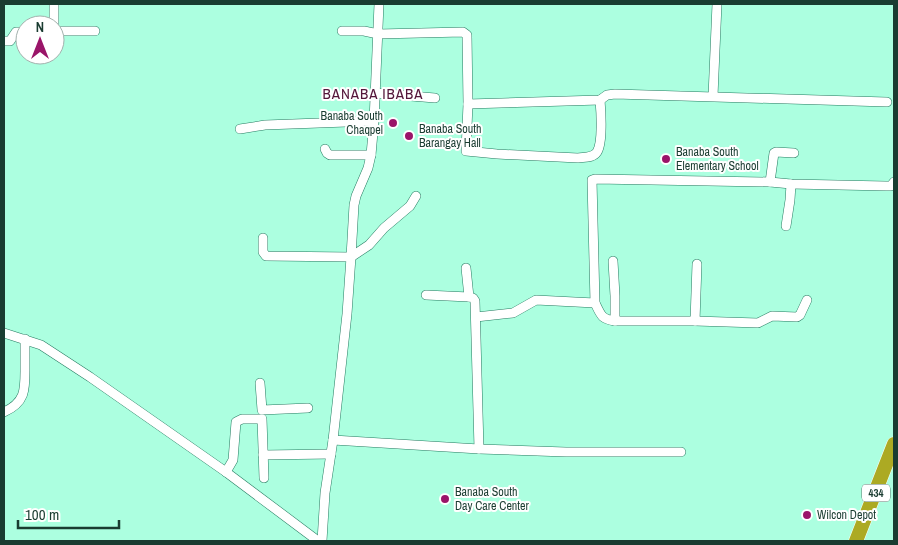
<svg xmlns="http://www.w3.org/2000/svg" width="898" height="545" viewBox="0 0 898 545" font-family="'Archivo Narrow',sans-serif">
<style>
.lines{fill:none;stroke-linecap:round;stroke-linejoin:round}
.minor-casing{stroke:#257c61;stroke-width:10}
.highway-casing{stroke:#fff;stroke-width:15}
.minor{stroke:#fff;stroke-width:9}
.highway{stroke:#acaa23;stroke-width:14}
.poi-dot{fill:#9a1569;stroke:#fff;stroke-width:2}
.labels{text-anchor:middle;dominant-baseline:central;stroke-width:4;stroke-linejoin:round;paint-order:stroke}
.shield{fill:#fff;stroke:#5f766f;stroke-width:1}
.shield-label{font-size:11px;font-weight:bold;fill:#1a3c31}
.poi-label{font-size:12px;fill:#1a3c31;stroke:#fff;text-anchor:start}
.quarter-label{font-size:15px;letter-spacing:1px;fill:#54163a;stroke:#fff}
</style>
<rect width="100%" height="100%" fill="#acffe0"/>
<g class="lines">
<g class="minor-casing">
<g id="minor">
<polyline points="54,4 54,25"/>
<polyline points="55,31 95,31"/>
<path d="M342,31H364L378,34L463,32L467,35L468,104L466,151L497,154L578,158C585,157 593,158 597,152C603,143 601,111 600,100"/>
<polyline points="4,41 10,41 16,32 25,32"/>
<polyline points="375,93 435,98"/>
<polyline points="713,96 717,4"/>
<polyline points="468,104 600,100 607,95 615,94 887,102"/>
<polyline points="240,129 265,125 374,121"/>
<polyline points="325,149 327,153 330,155 371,155"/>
<polyline points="770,182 774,153 776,152 794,153"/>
<polyline points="786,226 790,200 791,184"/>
<polyline points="263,238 263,252 266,256 351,257 369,245 384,228 410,206 416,196"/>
<polyline points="613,261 615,296 615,321"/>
<polyline points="466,268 469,297"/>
<polyline points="426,295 469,297 473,298 475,301 479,449"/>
<path d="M807,300L800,315L797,317L772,316L758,323L695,321H615C601,319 601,315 595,303L592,180L595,179L770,182L791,184L886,186H891L894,182"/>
<polyline points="476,317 513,313 536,300 595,303"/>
<polyline points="695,321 697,264"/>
<polyline points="4,333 41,345 90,377 226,472 318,541"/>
<polyline points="260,383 262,410 308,408"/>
<path d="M4,412C26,402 25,389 25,368C25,358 25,349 25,339"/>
<polyline points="333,440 479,449 566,452 681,452"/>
<polyline points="263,455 331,454"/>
<polyline points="226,472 233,460 236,422 242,419 262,419 264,478"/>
<polyline points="322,541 325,493 333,440 347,314 351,257 354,205 356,196 368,168 371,155 374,121 379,4"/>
</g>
</g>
<g class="highway-casing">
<polyline id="highway" points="856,541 894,444"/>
</g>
<use href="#minor" class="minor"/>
<use href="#highway" class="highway"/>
</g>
<g class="poi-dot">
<circle cx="393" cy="123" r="5"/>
<circle cx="409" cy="136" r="5"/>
<circle cx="666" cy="159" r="5"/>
<circle cx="445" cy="499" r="5"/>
<circle cx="807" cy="515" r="5"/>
</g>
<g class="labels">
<rect class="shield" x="862" y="484.5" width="28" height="17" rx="4"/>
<g class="shield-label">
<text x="876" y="493">434</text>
</g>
<g class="poi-label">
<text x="383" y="116" text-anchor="end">Banaba South<tspan x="383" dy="14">Chaqpel</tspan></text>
<text x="419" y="129">Banaba South<tspan x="419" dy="14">Barangay Hall</tspan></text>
<text x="676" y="152">Banaba South<tspan x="676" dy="14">Elementary School</tspan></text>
<text x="455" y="492">Banaba South<tspan x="455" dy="14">Day Care Center</tspan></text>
<text x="817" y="515">Wilcon Depot</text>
</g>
<g class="quarter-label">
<text x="373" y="93">BANABA IBABA</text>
</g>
</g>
<rect width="898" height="545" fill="none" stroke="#1a3c31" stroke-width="10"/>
<g transform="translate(40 40)"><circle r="24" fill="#ffffff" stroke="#a3b1ad"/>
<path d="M0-4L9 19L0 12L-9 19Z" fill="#9a1569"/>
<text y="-8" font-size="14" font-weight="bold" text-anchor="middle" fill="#1a3c31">N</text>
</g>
<path d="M18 520v8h101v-8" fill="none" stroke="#1a3c31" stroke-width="2.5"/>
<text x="25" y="520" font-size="15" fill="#1a3c31" stroke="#ffffff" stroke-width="4" paint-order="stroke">100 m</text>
</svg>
